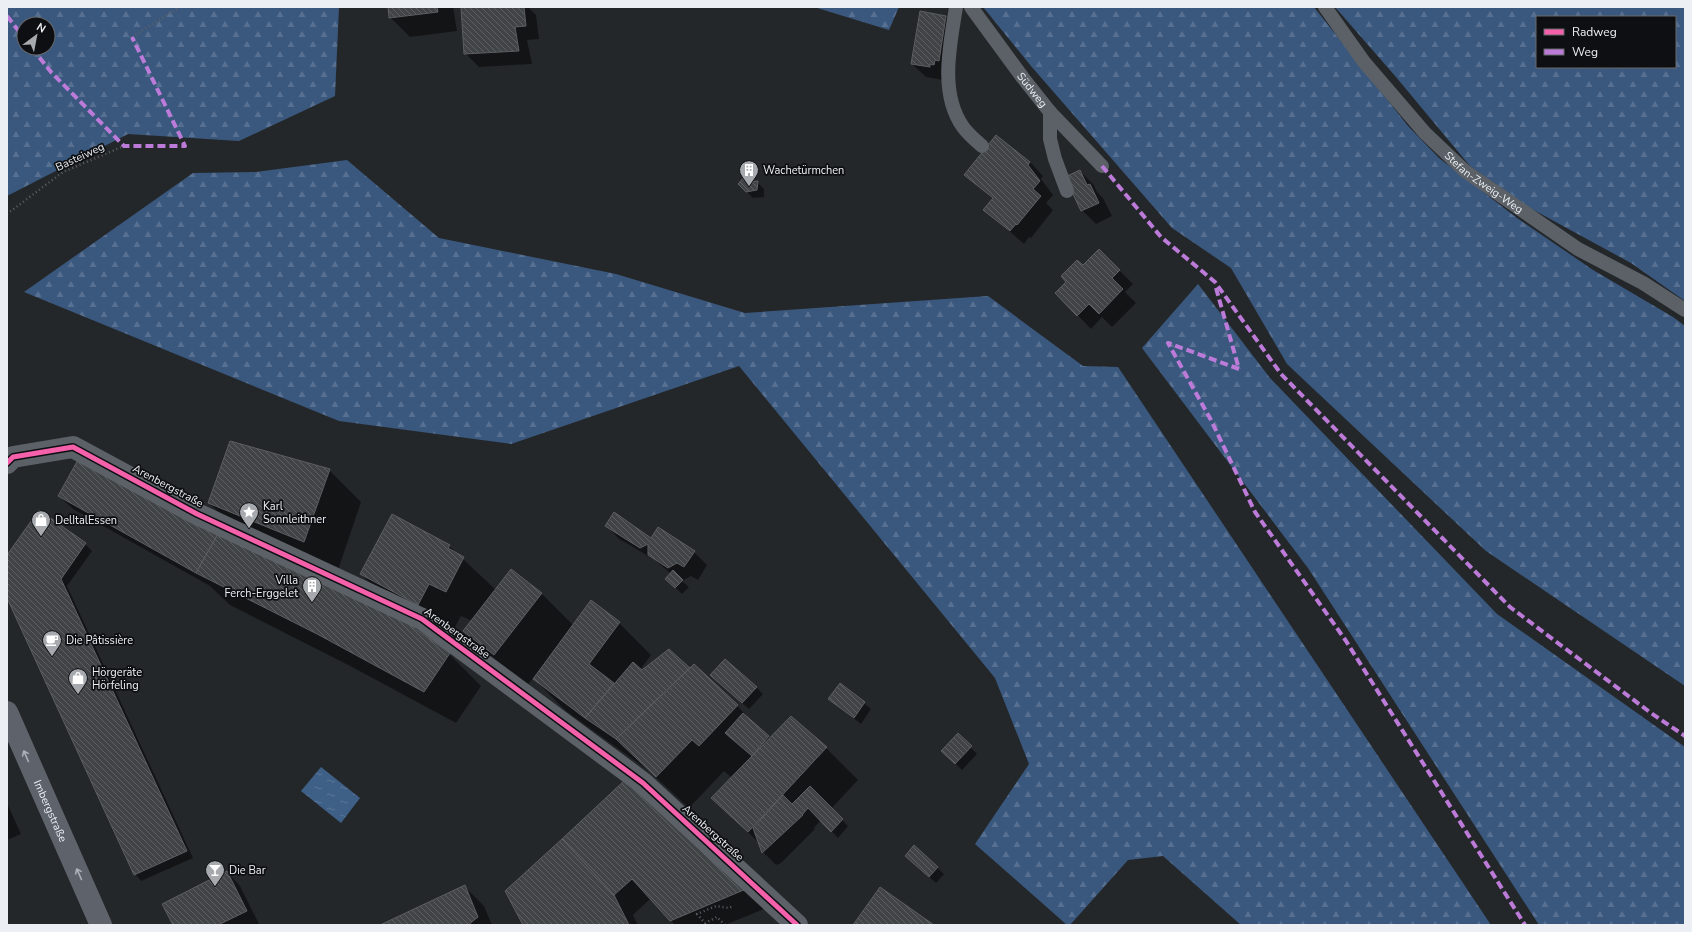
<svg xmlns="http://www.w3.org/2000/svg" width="1692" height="932" viewBox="0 0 1692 932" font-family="'Nunito Sans',sans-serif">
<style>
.forest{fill:url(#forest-firs);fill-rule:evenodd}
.water{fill:url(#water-ripples)}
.shadow{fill:#0007}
.building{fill:url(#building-back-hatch);stroke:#5c5e61}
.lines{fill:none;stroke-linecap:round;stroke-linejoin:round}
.path{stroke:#5c6065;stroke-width:2.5;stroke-dasharray:1 3;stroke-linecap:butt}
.service{stroke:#5b6167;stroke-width:14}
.minor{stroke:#5b6167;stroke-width:22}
.secondary{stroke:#5e636b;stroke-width:22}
.quiet{stroke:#bd7bd9;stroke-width:4;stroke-dasharray:8 4;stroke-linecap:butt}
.cycleway-casing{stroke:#0d0f12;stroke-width:8}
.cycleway{stroke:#f560ab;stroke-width:5}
.oneway{stroke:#acb1b7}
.labels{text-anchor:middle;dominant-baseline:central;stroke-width:3.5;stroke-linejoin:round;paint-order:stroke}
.street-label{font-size:11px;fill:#ecf0f5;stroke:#0d0f12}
.poi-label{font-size:11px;fill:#ecf0f5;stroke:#0d0f12;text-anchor:start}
</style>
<defs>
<pattern id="forest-firs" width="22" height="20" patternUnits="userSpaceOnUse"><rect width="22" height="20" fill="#3a587e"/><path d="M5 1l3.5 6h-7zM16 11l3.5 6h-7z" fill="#577091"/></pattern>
<pattern id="water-ripples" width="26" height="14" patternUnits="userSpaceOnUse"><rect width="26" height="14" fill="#3e5f86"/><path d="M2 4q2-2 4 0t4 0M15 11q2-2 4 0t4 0" fill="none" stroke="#5a7698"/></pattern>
<pattern id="building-back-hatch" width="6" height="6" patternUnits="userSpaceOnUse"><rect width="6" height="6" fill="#414446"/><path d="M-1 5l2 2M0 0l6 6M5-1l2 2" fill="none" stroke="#5d5f61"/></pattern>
</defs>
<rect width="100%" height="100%" fill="#24272a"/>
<g class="forest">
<path d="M7,7H339L335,96L239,141L128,134L7,196ZM24,24H48V48H24Z"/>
<polygon points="814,7 899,7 889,30"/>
<polygon points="983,7 1314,7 1408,126 1439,158 1517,218 1593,270 1673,317 1685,326 1685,686 1486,551 1287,364 1231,268 1172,228 1031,66"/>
<path d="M1335,7H1685V301L1631,263L1530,208L1470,166L1396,77ZM1537,17H1675V67H1537Z"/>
<polygon points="347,160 439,238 616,274 745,313 988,296 1083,366 1118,367 1491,925 1241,925 1163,856 1128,860 1070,925 1067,925 975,844 1029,764 995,678 739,366 511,444 339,421 24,292 193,173 256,172"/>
<polygon points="1198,284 1270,378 1497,614 1685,747 1685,925 1539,925 1308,568 1142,348"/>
</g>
<polygon class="water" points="321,767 360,798 341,823 301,791"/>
<g class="shadow">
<polygon points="387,7 453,7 457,31 410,37 390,17 389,9"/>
<polygon points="462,7 528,7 536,15 539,39 527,40 532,64 479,67 465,53"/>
<polygon points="946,17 959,30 943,80 926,77 912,64"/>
<polygon points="996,136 1030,162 1043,176 1041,179 1053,195 1046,203 1053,210 1031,238 1029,237 1024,244 985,210 993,199 965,175"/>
<polygon points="1080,171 1093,184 1097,192 1103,198 1112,216 1096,224 1082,210"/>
<polygon points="757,182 764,189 764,197 753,198 739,184"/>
<polygon points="1099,250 1133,284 1125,292 1136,303 1112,327 1102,317 1091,329 1056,293"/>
<polygon points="329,470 361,502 337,573 242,535 209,503"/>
<polygon points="59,496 449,654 481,686 456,723 352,667 230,605 210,586 73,509"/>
<polygon points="606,525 694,552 707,565 698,580 691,576 682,581 689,587 682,594 666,579 671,574 655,560 619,539"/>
<polygon points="85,544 92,551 67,586 193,858 141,881 135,874 7,596 7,557"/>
<polygon points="449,546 496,590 541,593 573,625 619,623 651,655 640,670 642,671 690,670 737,706 771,739 826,748 858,780 831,809 848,826 838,838 821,820 814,828 815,829 781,863 776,865 763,852 760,844 713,798 732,778 724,771 689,808 649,771 566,711 533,678 526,687 496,663 464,631 472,621 461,616 450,636 393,606 361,574"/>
<polygon points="718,682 756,687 763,694 749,709"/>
<polygon points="840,684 871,709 861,724 829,699"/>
<polygon points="958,734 977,754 962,770 942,751"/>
<polygon points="626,780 764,909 725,925 675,925 651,898 633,915 638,925 524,925"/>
<polygon points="7,803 21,834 7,840"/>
<polygon points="914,847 944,874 936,883 906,856"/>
<polygon points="227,872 240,886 259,924 174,925"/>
<polygon points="465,887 484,906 492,925 382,925"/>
</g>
<g class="building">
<polygon points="388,7 437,7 438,12 389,18"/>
<polygon points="461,7 524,7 526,26 515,27 519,51 464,54"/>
<polygon points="920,11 946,16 939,61 935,60 934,65 930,64 930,67 911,64"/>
<polygon points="996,135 1030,162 1028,165 1040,181 1033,189 1041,196 1017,225 1016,224 1010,231 983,210 993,198 964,175"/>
<polygon points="1080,170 1087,185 1090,184 1099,203 1081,211 1065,177"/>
<polygon points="744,177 750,182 758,181 757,190 746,192 738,184"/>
<polygon points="1099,249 1120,270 1112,278 1123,289 1099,314 1089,304 1077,316 1055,293 1066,282 1061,276 1077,260 1083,265"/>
<polygon points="230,441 330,469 304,542 208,503"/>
<polygon points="79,458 219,532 196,573 58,496"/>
<polygon points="39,510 86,543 61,579 187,851 134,875 7,598 7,555"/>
<polygon points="614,512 651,538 658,527 695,551 684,567 677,563 668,568 648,555 648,544 640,548 605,526"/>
<polygon points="392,514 450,545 448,548 464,557 446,592 429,584 418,605 360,574"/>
<polygon points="219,532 395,615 450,653 424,692 319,635 196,573"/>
<polygon points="511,569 542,593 494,655 463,631"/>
<polygon points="673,570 683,580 675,588 665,579"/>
<polygon points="591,600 620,622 589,664 614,683 585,718 533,679"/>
<polygon points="669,649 690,668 616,739 585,718 633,662 642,670"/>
<polygon points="725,659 757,687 742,703 710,675"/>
<polygon points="694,664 738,705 699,746 692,740 656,777 616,739"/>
<polygon points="840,683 865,702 854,718 828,699"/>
<polygon points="743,713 769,736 752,756 725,733"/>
<polygon points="791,716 827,747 748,832 711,798"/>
<polygon points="958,733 972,746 955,764 941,751"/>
<polygon points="626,779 746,889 670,921 632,879 614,895 562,839"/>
<polygon points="810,786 843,819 831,832 808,808 802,815 792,804"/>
<polygon points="783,795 803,815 762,853 753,828"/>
<polygon points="562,839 614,895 629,925 523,925 505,891"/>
<polygon points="914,845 938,867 929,877 905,856"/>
<polygon points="227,871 247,911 218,925 173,925 162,904"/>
<polygon points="465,885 478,917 468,925 380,925"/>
<polygon points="880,887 934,925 853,925"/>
</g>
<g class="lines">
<g class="path">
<polyline points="132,37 180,7"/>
<polyline points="7,214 63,172 124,146"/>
<polyline points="725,925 717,917 705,923 697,914 716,906 729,908 733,906"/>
</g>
<g class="service">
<path d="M956,7C950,45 939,93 963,127C968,134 975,140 982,146"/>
<path id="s1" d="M971,7L1023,78L1050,112L1102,166"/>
<path id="s2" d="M1325,7L1364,62L1425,133L1465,171L1578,249L1643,283L1685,310"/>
<polyline points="1050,112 1050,139 1055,159 1067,191"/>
</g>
<polyline class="minor" points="7,463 13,457 73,447 197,514 422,619 643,783 797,925"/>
<path class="secondary" id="s3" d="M7,712L101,925"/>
<g class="quiet">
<polyline points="7,16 24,38"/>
<polyline points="32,48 51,72 124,146 185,146 132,37"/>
<polyline points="1102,166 1161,237 1215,282 1281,374 1510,607 1651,713 1685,736"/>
<polyline points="1216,288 1239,369"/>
<polyline points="1239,369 1168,343 1211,420 1255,512 1346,641 1525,925"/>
</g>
<g class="cycleway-casing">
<polyline id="cycleway" points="7,463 13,457 73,447 197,514 422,619 643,783 797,925"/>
</g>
<use href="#cycleway" class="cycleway"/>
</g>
<defs><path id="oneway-shaft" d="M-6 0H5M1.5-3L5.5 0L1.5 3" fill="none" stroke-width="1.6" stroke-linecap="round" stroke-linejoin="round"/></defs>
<g class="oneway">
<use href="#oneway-shaft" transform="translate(26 756) rotate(-114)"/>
<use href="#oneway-shaft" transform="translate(79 874) rotate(-114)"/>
</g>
<defs>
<g id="building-pin" transform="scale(1)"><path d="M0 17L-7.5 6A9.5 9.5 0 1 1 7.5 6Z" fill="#a6aaae" stroke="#0d0f12"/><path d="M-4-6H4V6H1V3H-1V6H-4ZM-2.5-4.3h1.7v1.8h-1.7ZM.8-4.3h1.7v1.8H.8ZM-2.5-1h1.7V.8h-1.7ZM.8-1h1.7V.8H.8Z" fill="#fff"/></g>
<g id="sight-pin" transform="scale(1)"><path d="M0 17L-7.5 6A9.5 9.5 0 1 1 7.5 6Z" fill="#a6aaae" stroke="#0d0f12"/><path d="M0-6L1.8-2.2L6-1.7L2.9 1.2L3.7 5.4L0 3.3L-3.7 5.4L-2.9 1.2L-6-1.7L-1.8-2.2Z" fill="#fff"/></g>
<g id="shop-pin" transform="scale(1)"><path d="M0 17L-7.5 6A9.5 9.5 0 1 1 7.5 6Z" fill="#a6aaae" stroke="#0d0f12"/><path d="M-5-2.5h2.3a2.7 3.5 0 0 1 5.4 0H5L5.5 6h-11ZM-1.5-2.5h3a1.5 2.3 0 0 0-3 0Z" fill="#fff"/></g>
<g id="cafe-pin" transform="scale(1)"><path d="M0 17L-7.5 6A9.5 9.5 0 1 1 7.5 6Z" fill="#a6aaae" stroke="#0d0f12"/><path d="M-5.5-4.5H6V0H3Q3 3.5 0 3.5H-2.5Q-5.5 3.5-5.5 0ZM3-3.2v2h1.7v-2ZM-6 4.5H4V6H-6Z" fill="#fff"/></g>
<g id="bar-pin" transform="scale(1)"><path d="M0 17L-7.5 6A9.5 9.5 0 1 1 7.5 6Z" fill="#a6aaae" stroke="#0d0f12"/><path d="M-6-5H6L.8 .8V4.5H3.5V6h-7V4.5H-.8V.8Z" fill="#fff"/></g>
</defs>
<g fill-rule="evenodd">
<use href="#building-pin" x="749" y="170"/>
<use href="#sight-pin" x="249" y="512"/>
<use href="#shop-pin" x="41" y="520"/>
<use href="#building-pin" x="312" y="586"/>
<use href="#cafe-pin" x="52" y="640"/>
<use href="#shop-pin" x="78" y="678"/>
<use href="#bar-pin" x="215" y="870"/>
</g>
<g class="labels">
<g class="street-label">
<text stroke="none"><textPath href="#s1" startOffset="103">Südweg</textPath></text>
<text transform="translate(80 157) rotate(-25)">Basteiweg</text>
<text stroke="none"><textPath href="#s2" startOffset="238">Stefan-Zweig-Weg</textPath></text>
<text transform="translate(168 486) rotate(28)">Arenbergstraße</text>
<text transform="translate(457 633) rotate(36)">Arenbergstraße</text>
<text stroke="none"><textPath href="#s3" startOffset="108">Imbergstraße</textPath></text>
<text transform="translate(713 833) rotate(42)">Arenbergstraße</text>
</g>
<g class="poi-label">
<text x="763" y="170">Wachetürmchen</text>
<text x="263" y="506">Karl<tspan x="263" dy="13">Sonnleithner</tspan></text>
<text x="55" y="520">DelItalEssen</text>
<text x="298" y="580" text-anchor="end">Villa<tspan x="298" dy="13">Ferch-Erggelet</tspan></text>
<text x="66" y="640">Die Pâtissière</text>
<text x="92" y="672">Hörgeräte<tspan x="92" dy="13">Hörfeling</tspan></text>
<text x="229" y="870">Die Bar</text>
</g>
</g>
<rect width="1692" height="932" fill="none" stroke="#ecf0f5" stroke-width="16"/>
<rect x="1536" y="16" width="140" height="52" fill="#0d0f12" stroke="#66696d"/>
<rect x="1544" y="29" width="20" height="6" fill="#f560ab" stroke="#66696d"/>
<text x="1572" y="36" font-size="12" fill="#ecf0f5">Radweg</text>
<rect x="1544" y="49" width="20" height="6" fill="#bd7bd9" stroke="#66696d"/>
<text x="1572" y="56" font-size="12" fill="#ecf0f5">Weg</text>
<g transform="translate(36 36) rotate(32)"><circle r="19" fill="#0d0f12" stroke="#66696d"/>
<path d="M0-3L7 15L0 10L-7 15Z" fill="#a6aaae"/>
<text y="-6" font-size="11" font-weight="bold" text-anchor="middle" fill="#ecf0f5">N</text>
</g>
</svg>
